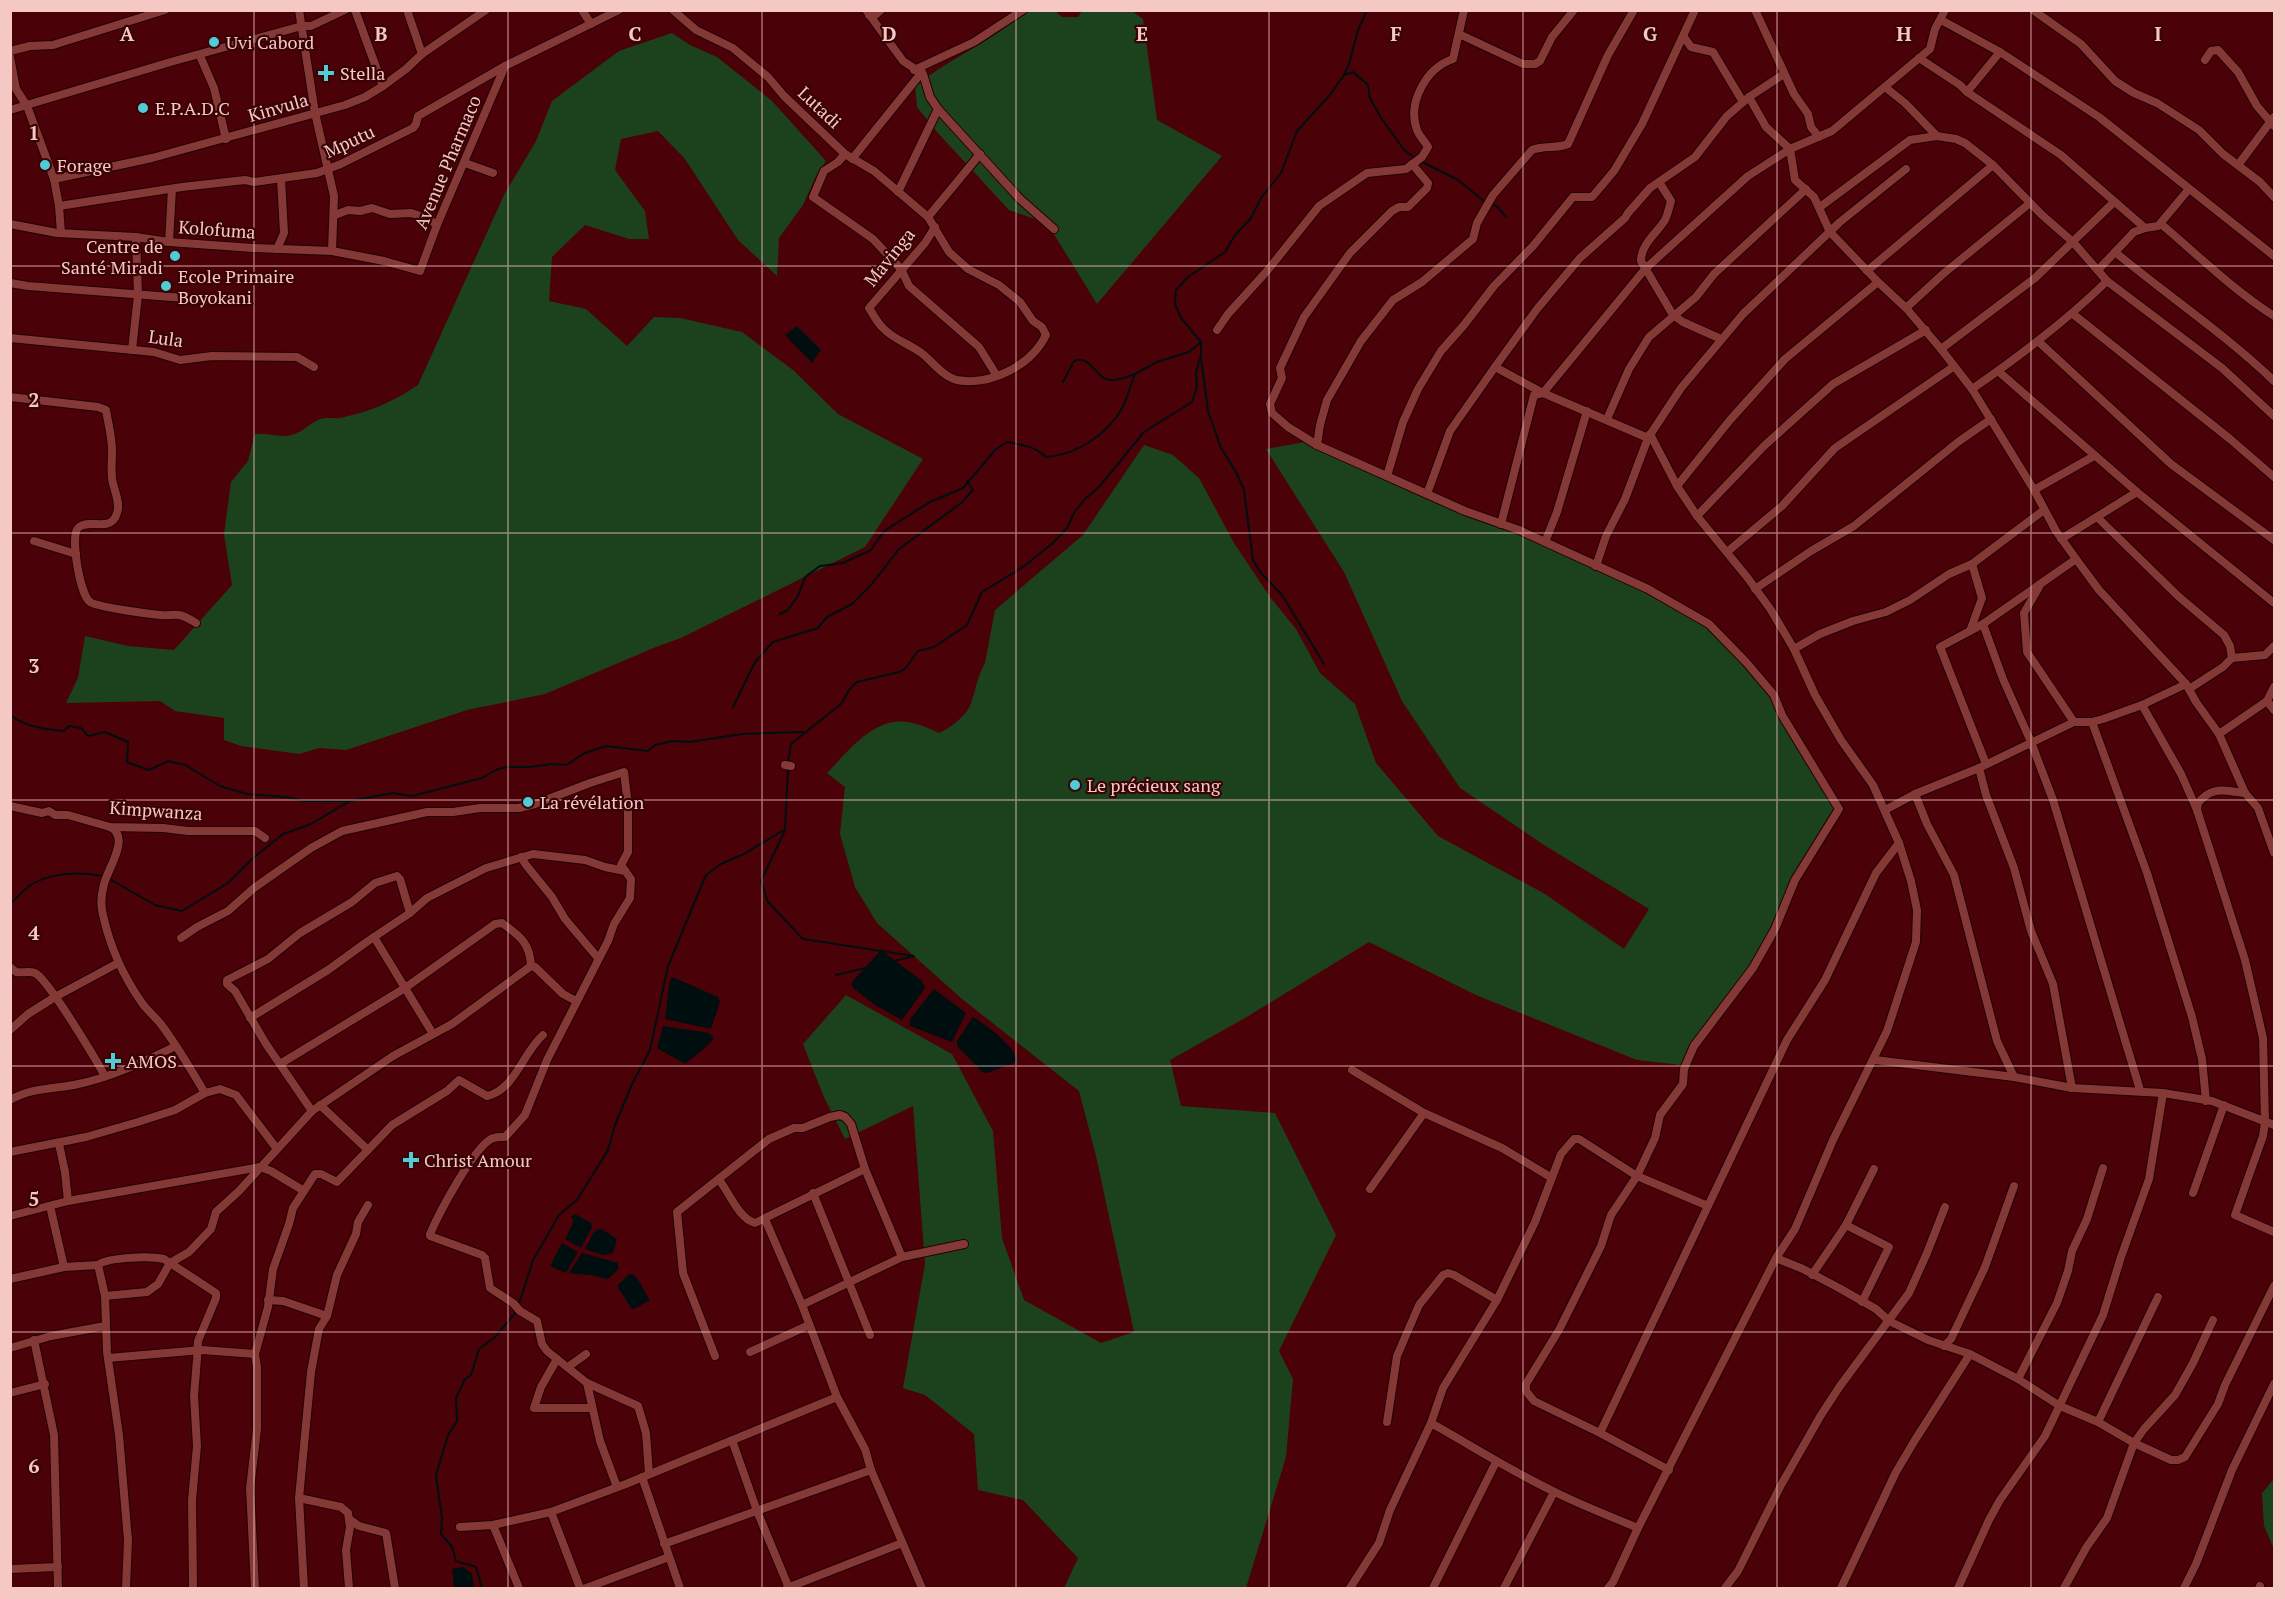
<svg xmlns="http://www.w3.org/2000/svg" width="2285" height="1599" viewBox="0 0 2285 1599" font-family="'PT Serif',serif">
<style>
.green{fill:#1c421d}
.water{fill:#010e10}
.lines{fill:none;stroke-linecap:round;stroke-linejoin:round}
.stream{stroke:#010e10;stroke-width:2}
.minor-casing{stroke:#220102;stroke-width:10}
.minor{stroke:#843937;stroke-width:8}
.grid{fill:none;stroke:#f6c8c4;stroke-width:1.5;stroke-opacity:0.55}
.poi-dot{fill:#52cbd7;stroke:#390306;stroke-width:2}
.labels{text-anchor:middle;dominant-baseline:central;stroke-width:4.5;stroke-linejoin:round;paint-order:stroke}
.poi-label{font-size:18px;fill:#f6c8c4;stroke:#390306;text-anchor:start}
.street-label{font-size:18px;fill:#f6c8c4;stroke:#390306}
.grid-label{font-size:20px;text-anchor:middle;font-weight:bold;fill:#f6c8c4;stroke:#390306;stroke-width:4.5;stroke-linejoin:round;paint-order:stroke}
</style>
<rect width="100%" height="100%" fill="#4b0108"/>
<g class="green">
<path d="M1026,11H1055L1062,17H1078L1082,11H1132L1143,19L1157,120L1222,156L1097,304L1047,223L1009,210L938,133L917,107L915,86C950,58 993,41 1026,11Z"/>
<path d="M672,33L690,45L717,57L772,101L826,161L816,176L803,205L779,238L777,276L738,240L685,159L658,131L621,139L615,170L645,211L649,239H629L585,225L552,257L549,301L586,309L627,346L654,317L680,318L742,332L793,370L838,414L923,459L865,547L681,638L656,647L545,694L467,710L346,750L319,748L299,754L241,746L224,740V718L175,711L160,701L66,703L78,678L85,636L128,646L174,650L232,585L224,534L231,482L248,461L255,434C267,433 281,438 292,435C303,432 311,422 321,419C327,417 334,419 340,418C369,412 393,402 418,385L504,195L536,141L552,101L619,51Z"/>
<path d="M1311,441L1617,578L1700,621L1744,660L1780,710L1838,809L1792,890L1748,979L1693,1052L1690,1066L1637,1060L1476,995L1369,942L1245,1018L1170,1060L1181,1106L1275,1113L1336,1235L1279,1351L1293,1379L1286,1457L1246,1588H1064L1078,1558L1023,1500L978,1490L974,1434L925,1395L903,1388L925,1264L913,1106L845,1139L823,1095L803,1044L846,995L952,1054L993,1131L1002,1238L1024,1300L1101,1343L1134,1332L1096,1156L1079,1091L962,999L877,923L855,887L840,834L845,787L827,773C849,751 875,714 912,723C921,725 931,729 939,733C950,728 963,718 969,708C975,696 976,678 985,663L995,610L1083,535L1144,445L1173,455L1199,478L1234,543L1270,597L1296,629L1320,673L1355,704L1376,763L1438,836L1545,894L1624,949L1649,909L1544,845L1460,788L1402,701L1344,572L1266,449Z"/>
<polygon points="2274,1479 2274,1549 2264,1526 2262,1493"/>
</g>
<g class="water">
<polygon points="797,326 821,350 812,363 785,335"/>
<polygon points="881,950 922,981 925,988 902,1020 875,1005 852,987 852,982"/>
<polygon points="672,977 718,997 720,1002 711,1029 665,1019 669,985"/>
<polygon points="934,989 966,1013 952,1042 910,1026 910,1019"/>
<path d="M973,1017C987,1026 1015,1045 1017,1062L987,1073L982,1072L957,1046V1041Z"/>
<path d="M663,1026L709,1033L714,1038C706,1049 695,1055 685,1064L657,1048Z"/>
<polygon points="575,1214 591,1223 592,1227 581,1248 565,1239 574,1221 571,1217"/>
<polygon points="598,1229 602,1229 617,1239 613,1253 603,1255 585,1249 593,1233"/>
<polygon points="562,1243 578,1252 566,1273 550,1266"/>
<path d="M582,1253L618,1263V1269C605,1285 606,1277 589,1275C581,1274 577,1275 569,1273Z"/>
<path d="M629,1274H633C640,1280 644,1292 650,1300L634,1309L631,1308L617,1286Z"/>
<polygon points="463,1567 472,1574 474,1588 454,1588 452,1569"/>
</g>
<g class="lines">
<g class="stream">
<polyline points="1344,75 1353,72 1368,85 1370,98 1381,118 1405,151 1417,159"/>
<polyline points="1422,162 1458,180 1485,202"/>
<polyline points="1490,204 1497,206 1506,217"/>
<polyline points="1201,359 1208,411 1221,448 1237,474 1244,490 1253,560 1261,573 1282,595 1324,664"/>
<path d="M1063,382L1074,361C1090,355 1094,374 1106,379C1115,382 1126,377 1135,374"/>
<path d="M780,614L788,610L798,596L805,577L820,566L843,563L871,550L884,531L930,502L963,488L995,450L1007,442C1023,445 1034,446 1046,457C1078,455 1109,433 1124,405C1128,395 1131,384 1135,374L1157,362L1189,352L1201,342"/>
<polyline points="733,707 755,662 773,642 818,628 827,617 852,604 871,585 899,549 961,503 973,490 967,481"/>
<path d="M10,715C26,727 44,729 64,731L69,726L81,728L88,736L105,732L128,742L127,762L149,770L168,761L185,765L220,786L247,794L286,797L304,801H350L393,793L412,796L482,778L496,770L507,767H531L551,764L566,765L585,753L606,746L648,751L655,745L673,741L690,742L742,734L803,732"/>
<polyline points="788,763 791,744 842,703 849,690 857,682 899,672 905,669 918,651 934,647 967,625 982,592 1023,567 1053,543 1067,528 1074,513 1084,500 1099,487 1144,432 1192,402 1197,387 1196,372 1201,356 1201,342 1181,318 1175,304 1176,290 1188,277 1225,252 1235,235 1251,218 1261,198 1281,173 1297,131 1329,96 1344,75 1349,64 1358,30 1367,10"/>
<polyline points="788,769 785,830 761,881 768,902 803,939 914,956 894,961"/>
<polyline points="108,878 155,905 182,911 228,883 252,859 283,834 311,824 348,802"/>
<path d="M10,904C17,898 24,889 32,884C53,872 79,872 103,876"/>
<polyline points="836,975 865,968"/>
<polyline points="518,1307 533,1260 559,1215 577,1200 608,1150 615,1125 632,1084 650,1050 668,966 706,875 721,864 744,854 784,830"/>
<polyline points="482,1588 476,1567 456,1561 452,1547 441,1534 442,1518 436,1475 448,1435 457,1421 456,1398 465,1379 471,1375 479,1349 495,1337 516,1312"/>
</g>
<g class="minor-casing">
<g id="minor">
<polyline points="299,10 315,113 334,196 332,251"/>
<polyline points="355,10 383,86"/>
<polyline points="407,10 422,54"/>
<polyline points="582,10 591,24"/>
<path d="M673,10L696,30L733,48L768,77L784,96L845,154L874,171L928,217L949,252L968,269L999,285L1020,302L1033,321L1042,327L1046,335C1031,366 990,386 957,380C944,377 933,363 924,355C911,344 893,340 882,327C877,322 873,314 869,308L925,243L935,227"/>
<polyline points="866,10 903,61 923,74 930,97 938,109 1020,199 1054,229"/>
<polyline points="1755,10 1794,94 1808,114 1811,127 1819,137"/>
<polyline points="2033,10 2081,44 2115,81 2134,93 2157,103 2199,130 2223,154 2260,182 2274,197"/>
<polyline points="869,15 874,16 881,10"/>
<polyline points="1941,20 2000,52 2099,117 2274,256"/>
<polyline points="1459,34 1523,64 1535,64 1540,61 1552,37 1574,10"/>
<polyline points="1684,37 1691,47 1713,52 1743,102"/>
<polyline points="10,51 30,46 53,45 165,10"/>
<polyline points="2000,52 1967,92 2061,155 2145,228"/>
<polyline points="200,56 214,88 226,139"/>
<polyline points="10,57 16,89 27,106 54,179 59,206 61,233"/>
<polyline points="1919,58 1960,85 1967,92"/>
<polyline points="2205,60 2211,51 2218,50 2238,72 2257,106 2274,126"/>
<polyline points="914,70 974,42 1023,10"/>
<polyline points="1885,87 1905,103 1937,136"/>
<polyline points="1749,97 1766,127 1790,149 1795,180 1814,197 1830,232 1878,282 1906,308 1941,349 1972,389 2034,490 2056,531 2076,559 2099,590 2186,684 2196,702 2219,734 2245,793 2258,808 2274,853"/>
<polyline points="10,110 174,61 302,26 311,26 345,10"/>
<polyline points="845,154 838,162 824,171 813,197 873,239 901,269 909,286 979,347 997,376"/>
<polyline points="852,159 922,72"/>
<polyline points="465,163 493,173"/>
<polyline points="1412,164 1428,183 1427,188 1408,207 1399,207 1392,211 1350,253 1304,317 1280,368 1282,378 1270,404 1272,413 1288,427 1317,445 1465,511 1519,530 1648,589 1709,624 1746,662 1774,695 1782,715 1839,809 1795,880 1775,929 1753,968 1694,1046 1684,1069 1683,1084 1660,1115 1655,1138 1637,1176 1611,1215 1601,1246 1559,1330 1526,1384 1526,1391 1534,1401 1600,1433 1669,1470"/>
<polyline points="2238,165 2274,117"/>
<polyline points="54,179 152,158 345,105 365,97 383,86 406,69 422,54 486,10"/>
<path d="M1659,182L1671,201C1669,207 1668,214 1665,220C1657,233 1641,244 1641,261L1673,315L1683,322L1721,339"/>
<polyline points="898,192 938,109"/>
<polyline points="59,206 182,187 245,180 254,182 317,173 341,164 413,128 416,124 418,116 505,66 619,10"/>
<polyline points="1820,207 1910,140 1937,136 1956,139 1965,143 1993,165 2042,215 2073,242 2107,281 2222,368 2274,416"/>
<polyline points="335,215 348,210 360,211 372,208 390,214 411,213 427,218 437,225"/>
<polyline points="928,217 980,154"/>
<polyline points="10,224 57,233 136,237 169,242 253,248 332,251 384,261 420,271 437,225 505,66"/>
<path d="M2161,224C2199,256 2232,289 2274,316"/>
<polyline points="169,242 172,189"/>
<polyline points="277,249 284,233 281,179"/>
<path d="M2115,252C2168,296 2225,334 2274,381"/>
<polyline points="2098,270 2134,232 2145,228 2158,226 2189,189"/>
<polyline points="1867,271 1993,165"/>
<polyline points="10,283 28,286 224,301"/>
<polyline points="1906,308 1943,274 2030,203"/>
<polyline points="2073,314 2230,439 2274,477"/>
<path d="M1217,330L1228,314L1267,271L1319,206L1367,173L1406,169L1422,157L1428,147C1425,141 1419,136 1417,130C1407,103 1426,68 1453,59L1464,10"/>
<polyline points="10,338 154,352 180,360 212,356 297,357 314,367"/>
<polyline points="2039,342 2171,464 2274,540"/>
<polyline points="1941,349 2035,278 2114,202"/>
<polyline points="132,350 138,295 136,237"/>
<polyline points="1495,367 1543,393 1648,438 1681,388 1743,314 1840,222 1906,169"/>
<polyline points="1998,371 2137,492 2274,603"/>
<path d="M1972,389C2020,356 2065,322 2107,281"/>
<path d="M10,397L98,407L106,410C108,423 112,437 112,450C112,460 111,468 112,478C113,489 121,502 117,513C111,534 89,517 78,528C70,536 80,595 90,602C97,607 149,614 161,615C167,616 173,614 179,615C185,616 191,620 196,623"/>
<polyline points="1607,419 1629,369 1649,337 1696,297 1714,274 1806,189"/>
<path d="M1317,445L1320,425L1327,400L1361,341L1393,300L1422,282L1473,239L1477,223L1493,195L1532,150C1544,145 1557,149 1568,144L1608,55L1634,10"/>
<polyline points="1387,476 1403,422 1418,389 1441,351 1464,325 1494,286 1533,246 1573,197 1592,197 1614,171 1642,124 1695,10"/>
<polyline points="1677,486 1730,420 1785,359 1878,282"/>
<polyline points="2034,490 2094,456"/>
<polyline points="1427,494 1450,431 1495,367 1537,309 1580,258 1625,218 1628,213 1650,188 1695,157 1727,116 1749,97 1784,74"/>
<polyline points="1697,516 1764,446 1833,384 1926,330"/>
<polyline points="2097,517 2178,596 2224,635 2230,646 2232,658"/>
<polyline points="1501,524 1534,395 1543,393 1645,269 1748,176 1790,149 1832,131 1930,49 1935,29 1945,10"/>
<polyline points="2061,539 2137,492"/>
<polyline points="34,541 76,554"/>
<polyline points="1545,542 1557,512 1587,411"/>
<polyline points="1727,552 1782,506 1835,448 1953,367"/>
<polyline points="1596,566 1606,536 1625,499 1648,438"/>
<polyline points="2039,587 2024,613 2027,652 2074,722"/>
<polyline points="1755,589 1811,551 1854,526 1958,442 1991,419"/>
<polyline points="1983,624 2003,679 2031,742 2053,800 2140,1090"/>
<polyline points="1970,631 1982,598 1972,564"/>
<polyline points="1794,649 1820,634 1853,621 1886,612 1910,600 1949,574 1972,564 2044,510"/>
<polyline points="2189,689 2223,667 2232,658 2265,655 2274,646"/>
<polyline points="2267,701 2274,710"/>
<polyline points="2142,705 2181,774 2197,810 2245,960 2263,1038 2265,1122 2263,1136 2235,1215 2274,1232"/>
<polyline points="2092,722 2147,873 2192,1017 2202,1059 2206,1101"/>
<polyline points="2219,734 2267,701 2274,687"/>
<polyline points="1986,764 1940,647 1983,624 2076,559"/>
<polyline points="785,765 791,766"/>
<polyline points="1979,768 1986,795 2014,868 2031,931 2053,984 2072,1088"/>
<polyline points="10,806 42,813 49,811 55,815 68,815 110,827 163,828 188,831 255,831 265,838"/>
<polyline points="1885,810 1915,794"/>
<path d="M2197,810L2198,803C2213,785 2224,791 2245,793"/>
<path d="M110,827C131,837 108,868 104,884C101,895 100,904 103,915C110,947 123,976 142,1003C147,1010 154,1016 160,1023C177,1045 191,1070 205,1093"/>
<polyline points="521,857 526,865 552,897 565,919 598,958"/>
<polyline points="374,937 433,1034"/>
<path d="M181,938L197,927L228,911L254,888L311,848L342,831L427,812H453L480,808H519L535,804L590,783L624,772L628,805V852L621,865L631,879L630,898L614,924L608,941L547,1060L525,1115L505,1137C500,1137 496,1136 491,1139C473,1149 439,1213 430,1234V1236L482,1255L485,1258L490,1288L513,1303L520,1311L537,1321L542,1344L547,1351L587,1383L638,1406L646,1433L649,1474"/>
<path d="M10,967L16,972C23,973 30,971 35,973C48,979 96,1060 105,1076"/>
<polyline points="250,1018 328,970 368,941 410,913 427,898 486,868 533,854 585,860 605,867 625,871"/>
<polyline points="10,1030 28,1014 55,997 118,963"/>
<polyline points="1875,1060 2014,1077 2072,1088 2163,1093 2212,1101 2274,1125"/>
<path d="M280,1064L405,988L495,924L502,923C520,936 530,943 531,966L535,967L563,994L576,1001"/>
<polyline points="1352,1070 1424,1113 1502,1148 1552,1178"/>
<polyline points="2014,1077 1997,1041 1954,875 1927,824 1915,794 1979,768 2074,722 2092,722 2103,719 2142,705 2186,684"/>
<path d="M10,1100C31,1088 51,1089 74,1085C110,1078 143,1062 176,1046"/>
<polyline points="320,1105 368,1150"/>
<polyline points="312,1111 266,1044 235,991 227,984 227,980 268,959 300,933 352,902 375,883 397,876 400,879 410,913"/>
<polyline points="59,1144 65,1172 68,1201"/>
<polyline points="10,1152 86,1137 138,1122 175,1110 205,1093 220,1089 236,1095 277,1149"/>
<path d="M719,1180C730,1193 738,1218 755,1223L865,1169"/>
<polyline points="1370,1189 1424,1113"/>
<polyline points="813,1193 870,1335"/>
<polyline points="2193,1193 2224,1105"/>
<polyline points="50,1206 64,1267"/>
<polyline points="10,1216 68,1201 260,1167 271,1171 304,1191"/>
<polyline points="765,1219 802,1305 837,1397 865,1449 871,1470 922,1588"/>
<polyline points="1846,1225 1874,1169"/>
<polyline points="1776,1258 1803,1269 1839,1288 1876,1309 1889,1321 1928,1340 1970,1354 2018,1379 2060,1406 2098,1422 2134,1443 2171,1460 2178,1460 2185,1457 2218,1404 2225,1385 2274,1286"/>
<polyline points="98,1265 105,1296 107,1352 119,1435 128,1540 126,1588"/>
<polyline points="1812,1275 1846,1225 1889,1247 1862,1302"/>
<path d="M10,1279L64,1267L98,1265C108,1257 150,1256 164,1259L216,1293V1298L198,1341L197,1359L194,1396L197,1446L192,1500L193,1588"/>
<polyline points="105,1296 147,1292 158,1284 170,1263 189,1252 211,1229 216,1212 239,1191 312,1111 393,1056 452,1024 531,966"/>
<polyline points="268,1300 283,1301 327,1316"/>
<polyline points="802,1305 902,1257 964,1244"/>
<polyline points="34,1340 54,1435 58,1588"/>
<polyline points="1944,1346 1951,1339 1985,1267 2014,1186"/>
<polyline points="10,1348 51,1336 105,1326"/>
<polyline points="750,1352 809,1325"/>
<polyline points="715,1356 683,1273 677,1212 769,1139 794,1128 803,1128 830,1117 840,1115 845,1117 851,1124 865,1169 902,1257"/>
<polyline points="108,1358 202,1350 255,1354"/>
<polyline points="557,1359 541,1387 534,1408 592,1408"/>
<polyline points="568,1367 586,1354"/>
<polyline points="2018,1379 2057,1303 2068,1271 2072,1251 2087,1219 2103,1168"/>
<polyline points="587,1383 600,1441 617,1487"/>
<polyline points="10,1393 45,1384"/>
<polyline points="1387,1422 1397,1356 1419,1305 1443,1275 1448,1273 1454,1275 1497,1300"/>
<polyline points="2098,1422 2158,1297"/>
<path d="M1431,1423C1472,1446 1511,1471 1553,1491C1580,1505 1610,1516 1638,1528"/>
<polyline points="1600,1433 1787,1040 1825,980 1876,873 1899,843"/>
<polyline points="732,1440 757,1511 789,1588"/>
<polyline points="642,1477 680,1588"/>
<polyline points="299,1498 341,1507 348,1513 350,1527 346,1550 349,1588"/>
<polyline points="551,1512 580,1588"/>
<polyline points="349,1519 359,1526 386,1533 395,1588"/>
<polyline points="493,1525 519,1588"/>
<polyline points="460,1527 493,1525 551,1512 626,1484 837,1397"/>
<polyline points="664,1544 871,1470"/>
<polyline points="10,1569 58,1567"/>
<path d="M255,1588L250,1488L257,1429V1367L255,1354L268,1307L273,1269L289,1224L293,1208L315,1174H321L337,1182L392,1125L447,1091L459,1080L487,1096C515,1090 523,1052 543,1035"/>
<polyline points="304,1588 299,1498 311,1372 319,1329 327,1316 337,1275 356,1234 358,1222 368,1205"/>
<polyline points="586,1588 669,1557"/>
<polyline points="787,1588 902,1543"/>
<polyline points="1350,1588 1379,1543 1390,1510 1431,1423 1443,1388 1497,1300 1535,1222 1561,1154 1574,1139 1579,1139 1637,1176 1708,1206"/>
<polyline points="1433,1588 1496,1462"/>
<polyline points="1504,1588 1554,1492"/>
<polyline points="1608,1588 1613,1582 1638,1528 1776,1258 1795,1229 1833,1140 1887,1031 1916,942 1917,910 1911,881 1899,843 1873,785 1841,740 1815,695 1794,649 1771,610 1747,577 1697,516 1677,486 1650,434"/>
<polyline points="1725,1588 1738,1571 1781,1485 1821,1415 1840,1386 1909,1293 1927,1253 1945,1207"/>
<polyline points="1841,1588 1896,1472 1915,1440 1970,1354"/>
<polyline points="1958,1588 1989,1520 2000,1500 2045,1436 2103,1315 2121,1257 2149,1179 2163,1093"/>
<polyline points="2064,1588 2086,1548 2107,1518 2134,1443 2144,1429 2175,1395 2193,1363 2213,1320"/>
<polyline points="2184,1588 2196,1564 2232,1470 2274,1384"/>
<polyline points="2259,1588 2260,1586"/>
</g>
</g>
<use href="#minor" class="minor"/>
</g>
<path class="grid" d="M254,10V1588M508,10V1588M762,10V1588M1016,10V1588M1269,10V1588M1523,10V1588M1777,10V1588M2031,10V1588M10,266H2274M10,533H2274M10,800H2274M10,1066H2274M10,1332H2274"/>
<g class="poi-dot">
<circle cx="214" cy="42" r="6"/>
<path d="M323 64h6v6h6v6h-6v6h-6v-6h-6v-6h6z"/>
<circle cx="143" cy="108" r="6"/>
<circle cx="45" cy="165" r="6"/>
<circle cx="175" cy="256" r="6"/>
<circle cx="166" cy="286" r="6"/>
<circle cx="1075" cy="785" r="6"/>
<circle cx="528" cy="802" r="6"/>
<path d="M110 1052h6v6h6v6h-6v6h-6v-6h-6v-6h6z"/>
<path d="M408 1151h6v6h6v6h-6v6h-6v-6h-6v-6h6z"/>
</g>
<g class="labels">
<g class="poi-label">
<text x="226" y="42">Uvi Cabord</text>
<text x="340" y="73">Stella</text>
<text x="155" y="108">E.P.A.D.C</text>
<text x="57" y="165">Forage</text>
<text x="163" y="246" text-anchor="end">Centre de<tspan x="163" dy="21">Santé Miradi</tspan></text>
<text x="178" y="276">Ecole Primaire<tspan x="178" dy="21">Boyokani</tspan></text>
<text x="1087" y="785">Le précieux sang</text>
<text x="540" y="802">La révélation</text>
<text x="126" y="1061">AMOS</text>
<text x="424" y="1160">Christ Amour</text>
</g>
<g class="street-label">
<text transform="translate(278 107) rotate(-16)">Kinvula</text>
<text transform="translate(820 107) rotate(43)">Lutadi</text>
<text transform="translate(349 141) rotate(-25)">Mputu</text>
<text transform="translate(447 162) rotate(-67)">Avenue Pharmaco</text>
<text transform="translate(217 229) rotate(4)">Kolofuma</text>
<text transform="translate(889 257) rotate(-51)">Mavinga</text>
<text transform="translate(166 338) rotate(8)">Lula</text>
<text transform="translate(156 810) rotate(4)">Kimpwanza</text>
</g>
</g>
<g class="grid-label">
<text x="127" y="41">A</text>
<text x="381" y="41">B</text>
<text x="635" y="41">C</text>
<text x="889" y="41">D</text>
<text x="1142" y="41">E</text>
<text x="1396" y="41">F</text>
<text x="1650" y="41">G</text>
<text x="1904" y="41">H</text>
<text x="2158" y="41">I</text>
<text x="34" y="140">1</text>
<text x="34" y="407">2</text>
<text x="34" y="673">3</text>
<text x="34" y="940">4</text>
<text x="34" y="1206">5</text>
<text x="34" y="1473">6</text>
</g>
<rect width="2285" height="1599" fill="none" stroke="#f6c8c4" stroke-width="24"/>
</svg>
